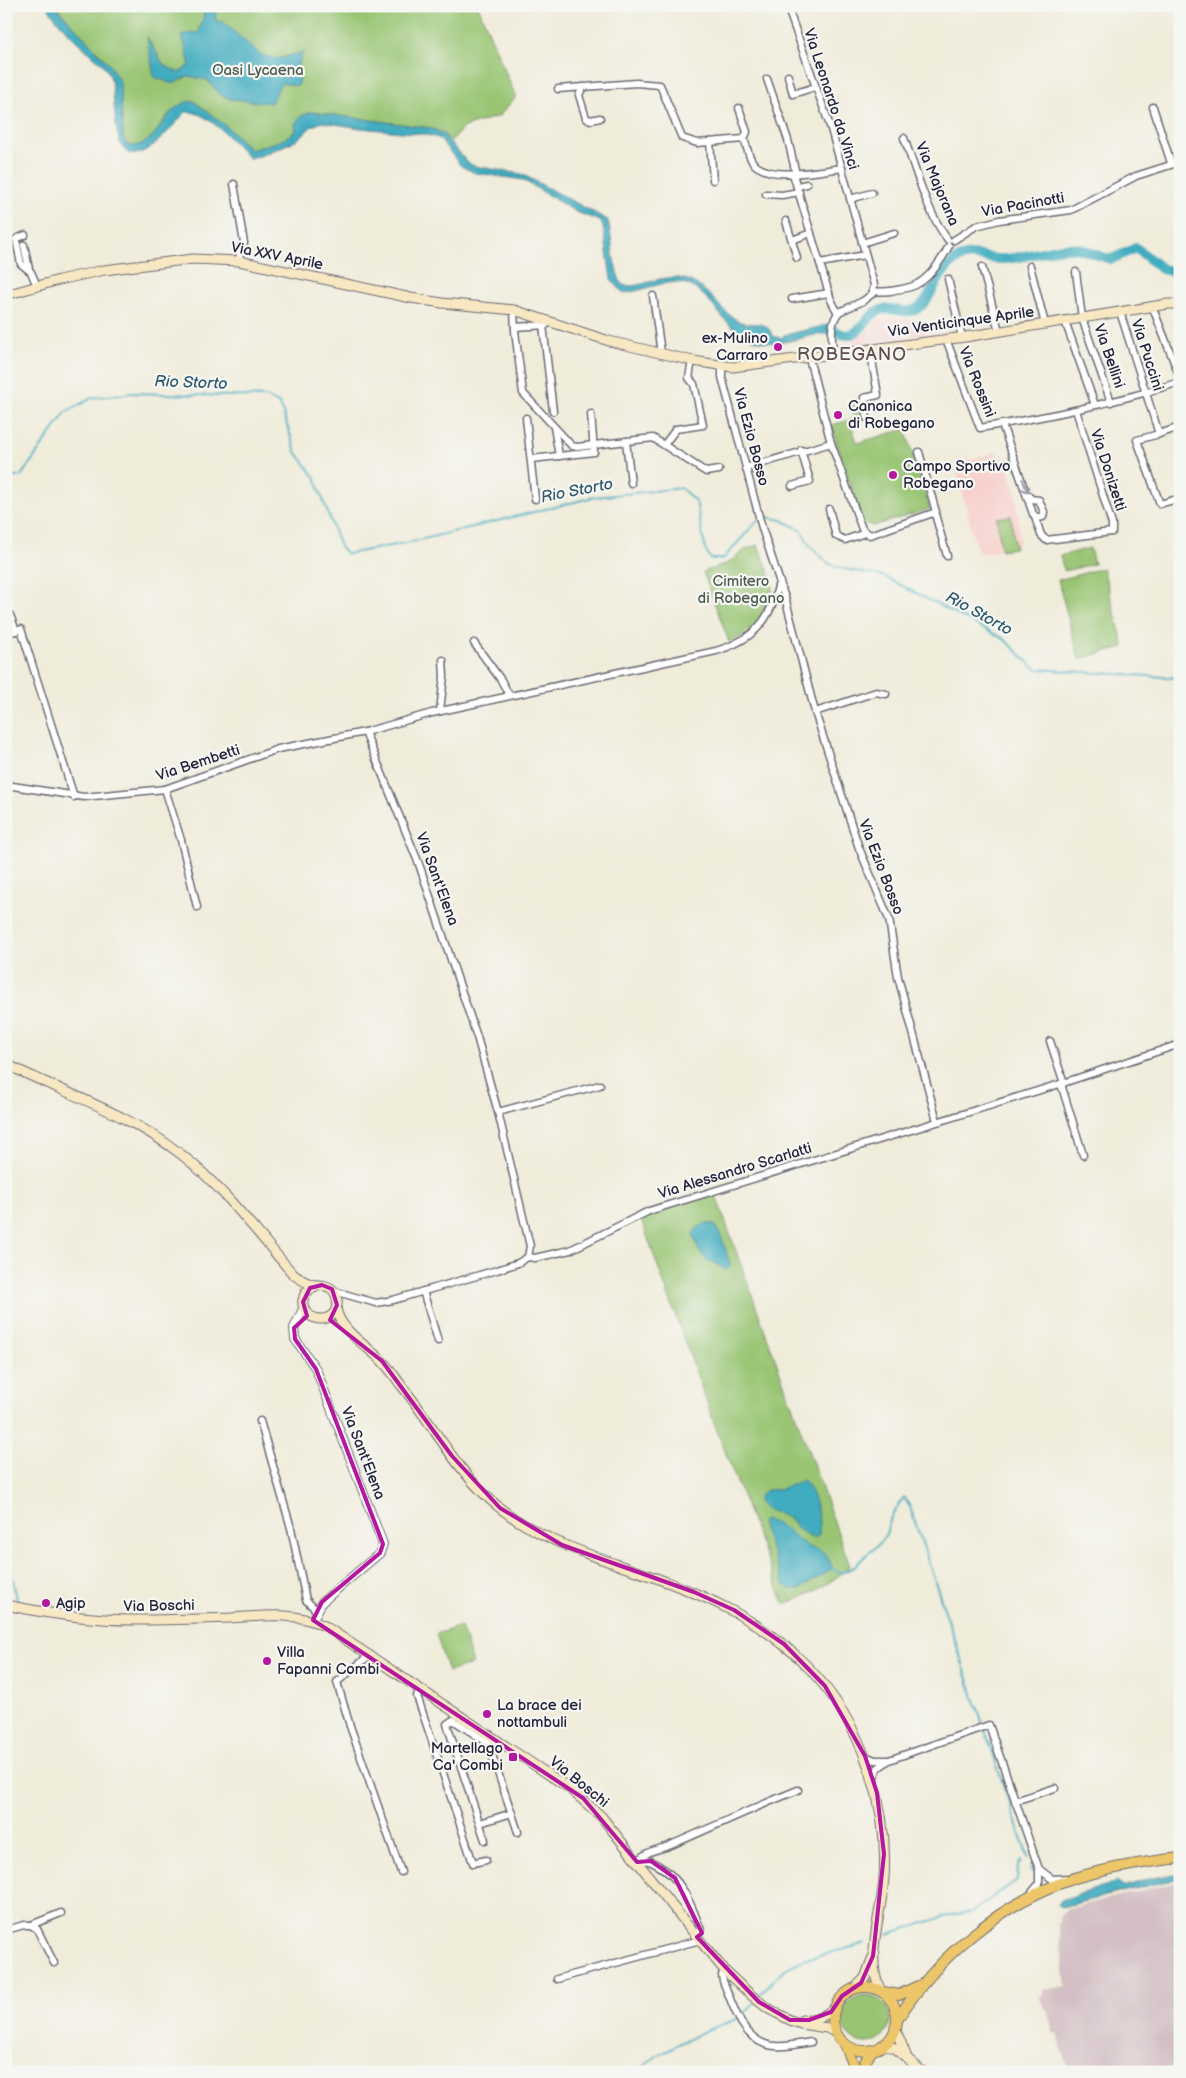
<svg xmlns="http://www.w3.org/2000/svg" width="1186" height="2078" viewBox="0 0 1186 2078" font-family="'Balsamiq Sans',sans-serif">
<style>
.built{fill:#f7d0cc}
.industrial{fill:#d2bec3}
.green{fill:#99c573;stroke:#5e7457}
.water{fill:#40acbf;stroke:#31677d}
.lines{fill:none;stroke-linecap:round;stroke-linejoin:round}
.stream{stroke:#40acbf;stroke-width:2}
.river{stroke:#40acbf;stroke-width:10}
.minor-casing{stroke:#6a6973;stroke-width:9}
.tertiary-casing{stroke:#6a6973;stroke-width:10}
.secondary-casing{stroke:#6a6973;stroke-width:11}
.primary-casing{stroke:#6a6973;stroke-width:12}
.minor{stroke:#fff;stroke-width:6}
.tertiary{stroke:#fff;stroke-width:8}
.secondary{stroke:#f7e8c3;stroke-width:9}
.primary{stroke:#ecc669;stroke-width:10}
.oneway{stroke:#9c9ca7}
.marked{fill:none;stroke:#b5179e;stroke-width:4;stroke-linejoin:round}
.poi-dot{fill:#b5179e;stroke:#f6f6f2;stroke-width:2}
.labels{text-anchor:middle;dominant-baseline:central;stroke-width:4.5;stroke-linejoin:round;paint-order:stroke}
.park-label{font-size:15px;fill:#4c5b4f;stroke:#f6f6f2}
.street-label{font-size:15px;fill:#22223b;stroke:#f6f6f2}
.poi-label{font-size:15px;fill:#22223b;stroke:#f6f6f2;text-anchor:start}
.water-label{font-size:16px;font-style:italic;fill:#2e5970;stroke:#f6f6f2}
.quarter-label{font-size:18px;letter-spacing:1px;fill:#624e4f;stroke:#f6f6f2}
</style>
<rect width="100%" height="100%" fill="#f6f6f2"/>
<filter id="ink" filterUnits="userSpaceOnUse"><feTurbulence type="fractalNoise" baseFrequency=".02" numOctaves="2"/><feDisplacementMap in="SourceGraphic" scale="10" xChannelSelector="R" yChannelSelector="G"/><feConvolveMatrix kernelMatrix="1 2 1 2 8 2 1 2 1" color-interpolation-filters="sRGB"/></filter>
<filter id="wash" filterUnits="userSpaceOnUse"><feTurbulence type="fractalNoise" baseFrequency=".0096" numOctaves="4" result="noise"/><feDisplacementMap in="SourceGraphic" scale="20" xChannelSelector="R" yChannelSelector="G"/><feGaussianBlur stdDeviation="1.12" result="paint"/><feColorMatrix in="noise" values="0 0 0 0 0 0 0 0 0 0 0 0 0 0 0 0 0 1.4 0 .05"/><feComposite in="paint" operator="in"/></filter>
<g filter="url(#wash)">
<rect width="100%" height="100%" fill="#f0ecda"/>
<g class="built">
<polygon points="891,317 921,321 926,335 854,345 853,339 863,334 878,320"/>
<polygon points="996,452 1000,459 1004,457 1016,492 1020,541 1015,548 978,553 956,469 967,466 966,461"/>
</g>
<polygon class="industrial" points="1180,1881 1180,2065 1155,2072 1069,2072 1057,2033 1053,2033 1047,2009 1045,2009 1039,1996 1043,1995 1043,1990 1066,1986 1058,1924 1060,1923 1061,1915 1067,1909"/>
<g class="green">
<path d="M55,6H478L516,97L499,116L464,127L451,141L442,133L430,128L311,112L295,124L297,131L282,140L251,150L226,126L194,101C187,103 177,106 172,111C156,125 153,151 127,145L123,137L119,82L109,64Z"/>
<polygon points="861,403 865,419 851,423 857,443 905,429 930,509 873,526 863,523 831,425 854,419 851,406"/>
<polygon points="1011,516 1015,548 1001,550 997,518"/>
<path d="M758,545C763,558 771,573 772,586C775,611 750,634 729,642L703,572L728,563L746,549Z"/>
<polygon points="1090,548 1094,564 1064,571 1060,556"/>
<polygon points="1103,568 1124,647 1079,659 1058,580"/>
<path d="M714,1190L850,1566C831,1584 809,1596 784,1604L716,1428L639,1214Z"/>
<polygon points="461,1626 473,1664 448,1672 436,1634"/>
<circle cx="866" cy="2019" r="24"/>
</g>
<g class="water">
<path d="M47,6H55L109,64L120,82L123,137L127,145C160,152 162,101 194,101L226,126L251,150L282,140L296,131L295,124L301,116L311,112L430,128L442,133L467,162L474,166L522,174L608,220C613,242 612,265 622,285C636,289 652,279 667,278C703,274 712,305 737,320C751,329 765,316 773,336L782,338L784,335L828,325L830,333C807,334 785,346 764,342C747,339 731,328 720,314C710,303 701,289 686,284C664,278 644,292 623,293L611,279L603,226L600,221L576,212L523,180L475,173L461,166L439,138L422,134L360,128L322,122L311,127L297,140L260,156L249,158C234,144 208,110 186,112C175,123 164,138 151,147C106,179 119,94 109,74C105,64 93,56 85,49C71,36 58,23 47,6Z"/>
<polygon points="200,6 225,6 215,11 216,21 223,22 261,55 277,59 303,52 297,68 300,79 298,86 281,83 271,103 231,99 221,95 207,80 188,76 173,84 154,77 147,37 164,65 179,73 190,65 182,35 199,32 204,15"/>
<polygon points="705,1224 714,1224 722,1238 730,1263 730,1267 726,1270 711,1261 706,1260 698,1249 693,1234 697,1228"/>
<path d="M804,1480C814,1493 821,1518 819,1535L815,1538L808,1536L796,1527L790,1518L768,1510L758,1502L760,1495L767,1490L780,1489Z"/>
<path d="M763,1520C781,1521 793,1537 807,1546C812,1549 818,1549 822,1552C827,1556 832,1563 832,1569L800,1589H790L784,1584L761,1523Z"/>
<polygon points="1180,1874 1180,1878 1061,1907 1058,1905 1061,1900 1117,1882 1122,1886 1126,1886 1153,1878"/>
</g>
<g class="lines">
<g class="stream">
<polyline points="6,478 21,476 66,412 92,398 131,393 266,397 280,404 296,452 315,477 340,547 347,554 411,542 595,497 681,488 696,502 706,552 711,559 723,559 758,520 767,517 782,520 801,530 810,546 828,563 840,568 885,577 1004,639 1032,666 1037,669 1180,678"/>
<polyline points="6,1548 18,1604"/>
<polyline points="832,1569 841,1573 852,1568 879,1544 886,1534 891,1517 904,1497 910,1507 1028,1858"/>
<polyline points="1030,1868 1032,1872"/>
<polyline points="888,1934 950,1915 972,1912 1017,1880 1018,1866 1021,1861"/>
<path d="M758,1997C768,1987 777,1973 789,1967C812,1953 840,1953 865,1943"/>
<path d="M638,2072C655,2055 666,2050 687,2040C695,2036 703,2031 712,2028C731,2020 741,2022 754,2002"/>
</g>
<path class="river" d="M823,330C837,327 838,336 848,335C863,333 867,314 881,310C893,306 906,316 918,308C935,297 936,268 962,257C974,252 987,259 1000,259C1025,260 1050,246 1075,248C1088,249 1099,258 1112,259L1136,248L1162,269L1180,273"/>
</g>
</g>
<g filter="url(#ink)">
<g class="lines">
<g class="minor-casing">
<g id="minor">
<polyline points="787,6 831,129 874,285 873,291"/>
<polyline points="788,76 793,94 815,87"/>
<polyline points="767,79 788,140 796,174"/>
<polyline points="583,87 579,95 586,118 591,120 600,118"/>
<path d="M558,89L636,83L660,85L682,138L697,143L744,139C747,146 748,155 752,161C765,182 821,171 842,168"/>
<polyline points="1153,107 1171,163"/>
<polyline points="739,108 747,132 744,139"/>
<path d="M904,138C916,170 927,213 948,240"/>
<polyline points="710,142 713,180"/>
<polyline points="793,174 831,300 838,313"/>
<polyline points="234,184 244,243 240,252 239,261"/>
<polyline points="797,186 807,184"/>
<polyline points="766,194 782,195 799,192"/>
<polyline points="850,199 872,193"/>
<polyline points="786,221 797,258"/>
<polyline points="25,235 16,239 21,264 31,272 37,286"/>
<polyline points="792,240 811,233"/>
<polyline points="954,240 976,226 999,220 1071,210 1136,176 1180,162"/>
<polyline points="862,243 894,233"/>
<polyline points="24,245 29,269"/>
<polyline points="820,263 865,255"/>
<polyline points="1030,266 1045,324"/>
<polyline points="982,267 999,331"/>
<polyline points="1076,272 1082,318 1111,402"/>
<polyline points="948,279 962,337"/>
<path d="M873,291C883,293 911,289 919,283C931,276 943,258 949,246"/>
<polyline points="653,296 661,353"/>
<polyline points="792,299 829,293"/>
<polyline points="1152,306 1180,377"/>
<polyline points="514,310 515,331 523,393 572,446 577,447 653,438 706,472 719,470"/>
<polyline points="1120,312 1159,434 1137,440 1160,504 1180,498"/>
<polyline points="1065,321 1095,405"/>
<polyline points="543,325 553,411"/>
<polyline points="515,327 546,325"/>
<path d="M946,339L980,428C1047,417 1115,403 1180,382"/>
<path d="M833,353C832,338 829,324 839,312L863,301L872,294L873,291"/>
<polyline points="809,358 831,443 862,529 870,535 936,512 919,452"/>
<polyline points="722,366 722,377 762,528 786,601 815,712 859,848 889,919 898,977 937,1121"/>
<polyline points="526,418 535,499"/>
<polyline points="867,418 864,398 878,395 870,348"/>
<polyline points="1002,424 1033,514 1038,518 1043,517 1044,512 1039,500 1031,499 1028,495"/>
<polyline points="554,427 559,456 594,452 591,414"/>
<polyline points="1159,434 1180,427"/>
<polyline points="626,441 631,483"/>
<polyline points="664,445 676,429 703,425 694,384 689,378 692,360"/>
<polyline points="531,459 559,456"/>
<polyline points="746,468 831,443"/>
<polyline points="792,486 810,481 801,450"/>
<polyline points="829,509 836,536 845,540 865,533"/>
<polyline points="935,514 947,556"/>
<polyline points="1035,517 1041,535 1046,540 1112,532 1112,524 1076,410"/>
<polyline points="10,615 16,631"/>
<polyline points="6,634 21,629 74,797"/>
<polyline points="474,643 501,680 509,695"/>
<polyline points="440,711 444,676 443,660"/>
<polyline points="815,712 876,692 886,694"/>
<polyline points="365,732 419,864 477,1037 498,1112 530,1246 528,1257"/>
<path d="M6,785L84,797L165,789L278,749L365,732L432,713L716,651C753,640 771,621 779,582"/>
<polyline points="165,789 181,840 197,907"/>
<polyline points="1050,1041 1064,1083"/>
<polyline points="1061,1084 1083,1155"/>
<polyline points="498,1112 600,1085"/>
<polyline points="334,1291 376,1303 393,1300 497,1270 518,1263 528,1257 535,1258 570,1250 649,1211 1063,1083 1180,1044"/>
<polyline points="423,1291 438,1341"/>
<polyline points="260,1421 291,1528 306,1600 317,1611"/>
<polyline points="370,1655 337,1682 350,1726 401,1872"/>
<polyline points="420,1689 417,1696 473,1863 486,1860"/>
<polyline points="488,1743 518,1832"/>
<polyline points="865,1756 875,1760 888,1760"/>
<polyline points="873,1779 878,1768 889,1760 989,1725 1039,1869 1039,1884 1029,1896"/>
<polyline points="1015,1801 1055,1788"/>
<polyline points="480,1823 512,1813"/>
<polyline points="485,1840 447,1724 453,1720 488,1743 492,1737"/>
<path d="M637,1862C646,1850 659,1850 671,1845C713,1827 755,1807 798,1790"/>
<path d="M637,1862C647,1859 651,1861 659,1866C683,1880 691,1905 701,1930L697,1937"/>
<polyline points="1039,1869 1052,1879 1069,1878"/>
<polyline points="31,1925 37,1929 54,1963"/>
<polyline points="6,1930 24,1925 31,1925 61,1913"/>
<path d="M725,1971L722,1975L723,1981C732,2002 740,2035 765,2044C778,2049 798,2044 811,2042"/>
<polyline points="557,1979 700,1940"/>
</g>
</g>
<g class="tertiary-casing">
<polyline id="tertiary" points="304,1307 294,1328 295,1339 316,1369 383,1544 380,1553 322,1602 313,1620"/>
</g>
<g class="secondary-casing">
<g id="secondary">
<polyline points="6,295 59,280 104,270 193,259 239,261 411,298 442,303 514,310 609,341 693,361 733,367 965,337 1168,304 1180,304"/>
<path d="M6,1064C64,1093 132,1115 182,1155C225,1189 258,1234 294,1275C299,1278 304,1282 311,1284C319,1286 327,1284 333,1290C336,1294 338,1300 337,1305C334,1330 291,1319 306,1292L317,1285"/>
<path d="M336,1309C341,1332 368,1346 383,1362C390,1369 395,1377 401,1385C434,1425 458,1475 500,1508C538,1538 584,1553 630,1569C696,1591 758,1616 808,1667C861,1722 889,1802 884,1878C882,1913 864,1959 881,1991"/>
<path d="M6,1605C49,1614 91,1620 135,1620C167,1620 199,1619 231,1618C264,1616 294,1611 325,1626L569,1788L601,1816L697,1937L725,1971L751,1995L767,2008L790,2020L801,2024L827,2028L836,2033"/>
<polyline points="855,1988 865,1978 872,1959"/>
<polyline points="802,2020 820,2018 834,2009"/>
<polyline points="895,2028 906,2055"/>
<polyline points="882,2045 895,2048 923,2072"/>
</g>
</g>
<g class="primary-casing">
<g id="primary">
<circle cx="865" cy="2019" r="32"/>
<polyline points="883,1992 899,1995 918,1986"/>
<path d="M897,2020C938,1955 1002,1902 1075,1878C1109,1868 1145,1862 1180,1858"/>
<polyline points="844,2043 857,2072"/>
<polyline points="863,2072 864,2064 872,2050"/>
</g>
</g>
<use href="#minor" class="minor"/>
<use href="#tertiary" class="tertiary"/>
<use href="#secondary" class="secondary"/>
<use href="#primary" class="primary"/>
</g>
<defs><path id="oneway-shaft" d="M-6 0H5M1.5-3L5.5 0L1.5 3" fill="none" stroke-width="1.6" stroke-linecap="round" stroke-linejoin="round" transform="scale(1.25)"/></defs>
<use class="oneway" href="#oneway-shaft" transform="translate(1025 486) rotate(69)"/>
</g>
<path class="marked" d="M322,1285L332,1289L337,1305L330,1320L382,1361L452,1456L500,1508L562,1545L694,1592L734,1610L784,1644L825,1686L865,1756L877,1793L884,1854L873,1956L861,1983L842,1996L831,2012L809,2020H790L759,2002L697,1937L702,1933L675,1878L651,1861L637,1862L583,1798L313,1620L322,1602L380,1553L383,1544L316,1369L295,1339L294,1328L307,1316L303,1302L310,1288Z"/>
<g class="poi-dot">
<circle cx="778" cy="347" r="5"/>
<circle cx="838" cy="415" r="5"/>
<circle cx="893" cy="475" r="5"/>
<circle cx="46" cy="1603" r="5"/>
<circle cx="267" cy="1661" r="5"/>
<circle cx="487" cy="1714" r="5"/>
<rect x="508" y="1752" width="10" height="10" rx="2.5"/>
</g>
<g class="labels">
<g class="park-label">
<text x="258" y="70">Oasi Lycaena</text>
<text x="741" y="581">Cimitero<tspan x="741" dy="17">di Robegano</tspan></text>
</g>
<g class="street-label">
<text transform="translate(831 99) rotate(72)">Via Leonardo da Vinci</text>
<text transform="translate(937 184) rotate(67)">Via Majorana</text>
<text transform="translate(1023 205) rotate(-10)">Via Pacinotti</text>
<text transform="translate(277 256) rotate(11)">Via XXV Aprile</text>
<text transform="translate(961 322) rotate(-8)">Via Venticinque Aprile</text>
<text transform="translate(1147 355) rotate(72)">Via Puccini</text>
<text transform="translate(1109 356) rotate(71)">Via Bellini</text>
<text transform="translate(977 382) rotate(68)">Via Rossini</text>
<text transform="translate(751 437) rotate(75)">Via Ezio Bosso</text>
<text transform="translate(1108 470) rotate(72)">Via Donizetti</text>
<text transform="translate(198 763) rotate(-18)">Via Bembetti</text>
<text transform="translate(881 867) rotate(69)">Via Ezio Bosso</text>
<text transform="translate(437 879) rotate(70)">Via Sant'Elena</text>
<text transform="translate(735 1171) rotate(-17)">Via Alessandro Scarlatti</text>
<text transform="translate(363 1453) rotate(69)">Via Sant'Elena</text>
<text transform="translate(159 1606) rotate(-1)">Via Boschi</text>
<text transform="translate(579 1782) rotate(39)">Via Boschi</text>
</g>
<g class="poi-label">
<text x="768" y="338" text-anchor="end">ex-Mulino<tspan x="768" dy="17">Carraro</tspan></text>
<text x="848" y="406">Canonica<tspan x="848" dy="17">di Robegano</tspan></text>
<text x="903" y="466">Campo Sportivo<tspan x="903" dy="17">Robegano</tspan></text>
<text x="56" y="1603">Agip</text>
<text x="277" y="1652">Villa<tspan x="277" dy="17">Fapanni Combi</tspan></text>
<text x="497" y="1705">La brace dei<tspan x="497" dy="17">nottambuli</tspan></text>
<text x="503" y="1748" text-anchor="end">Martellago<tspan x="503" dy="17">Ca' Combi</tspan></text>
</g>
<g class="water-label">
<text transform="translate(191 383) rotate(2)">Rio Storto</text>
<text transform="translate(577 491) rotate(-11)">Rio Storto</text>
<text transform="translate(979 614) rotate(29)">Rio Storto</text>
</g>
<g class="quarter-label">
<text x="852" y="354">ROBEGANO</text>
</g>
</g>
<rect width="1186" height="2078" fill="none" stroke="#f6f6f2" stroke-width="25"/>
</svg>
